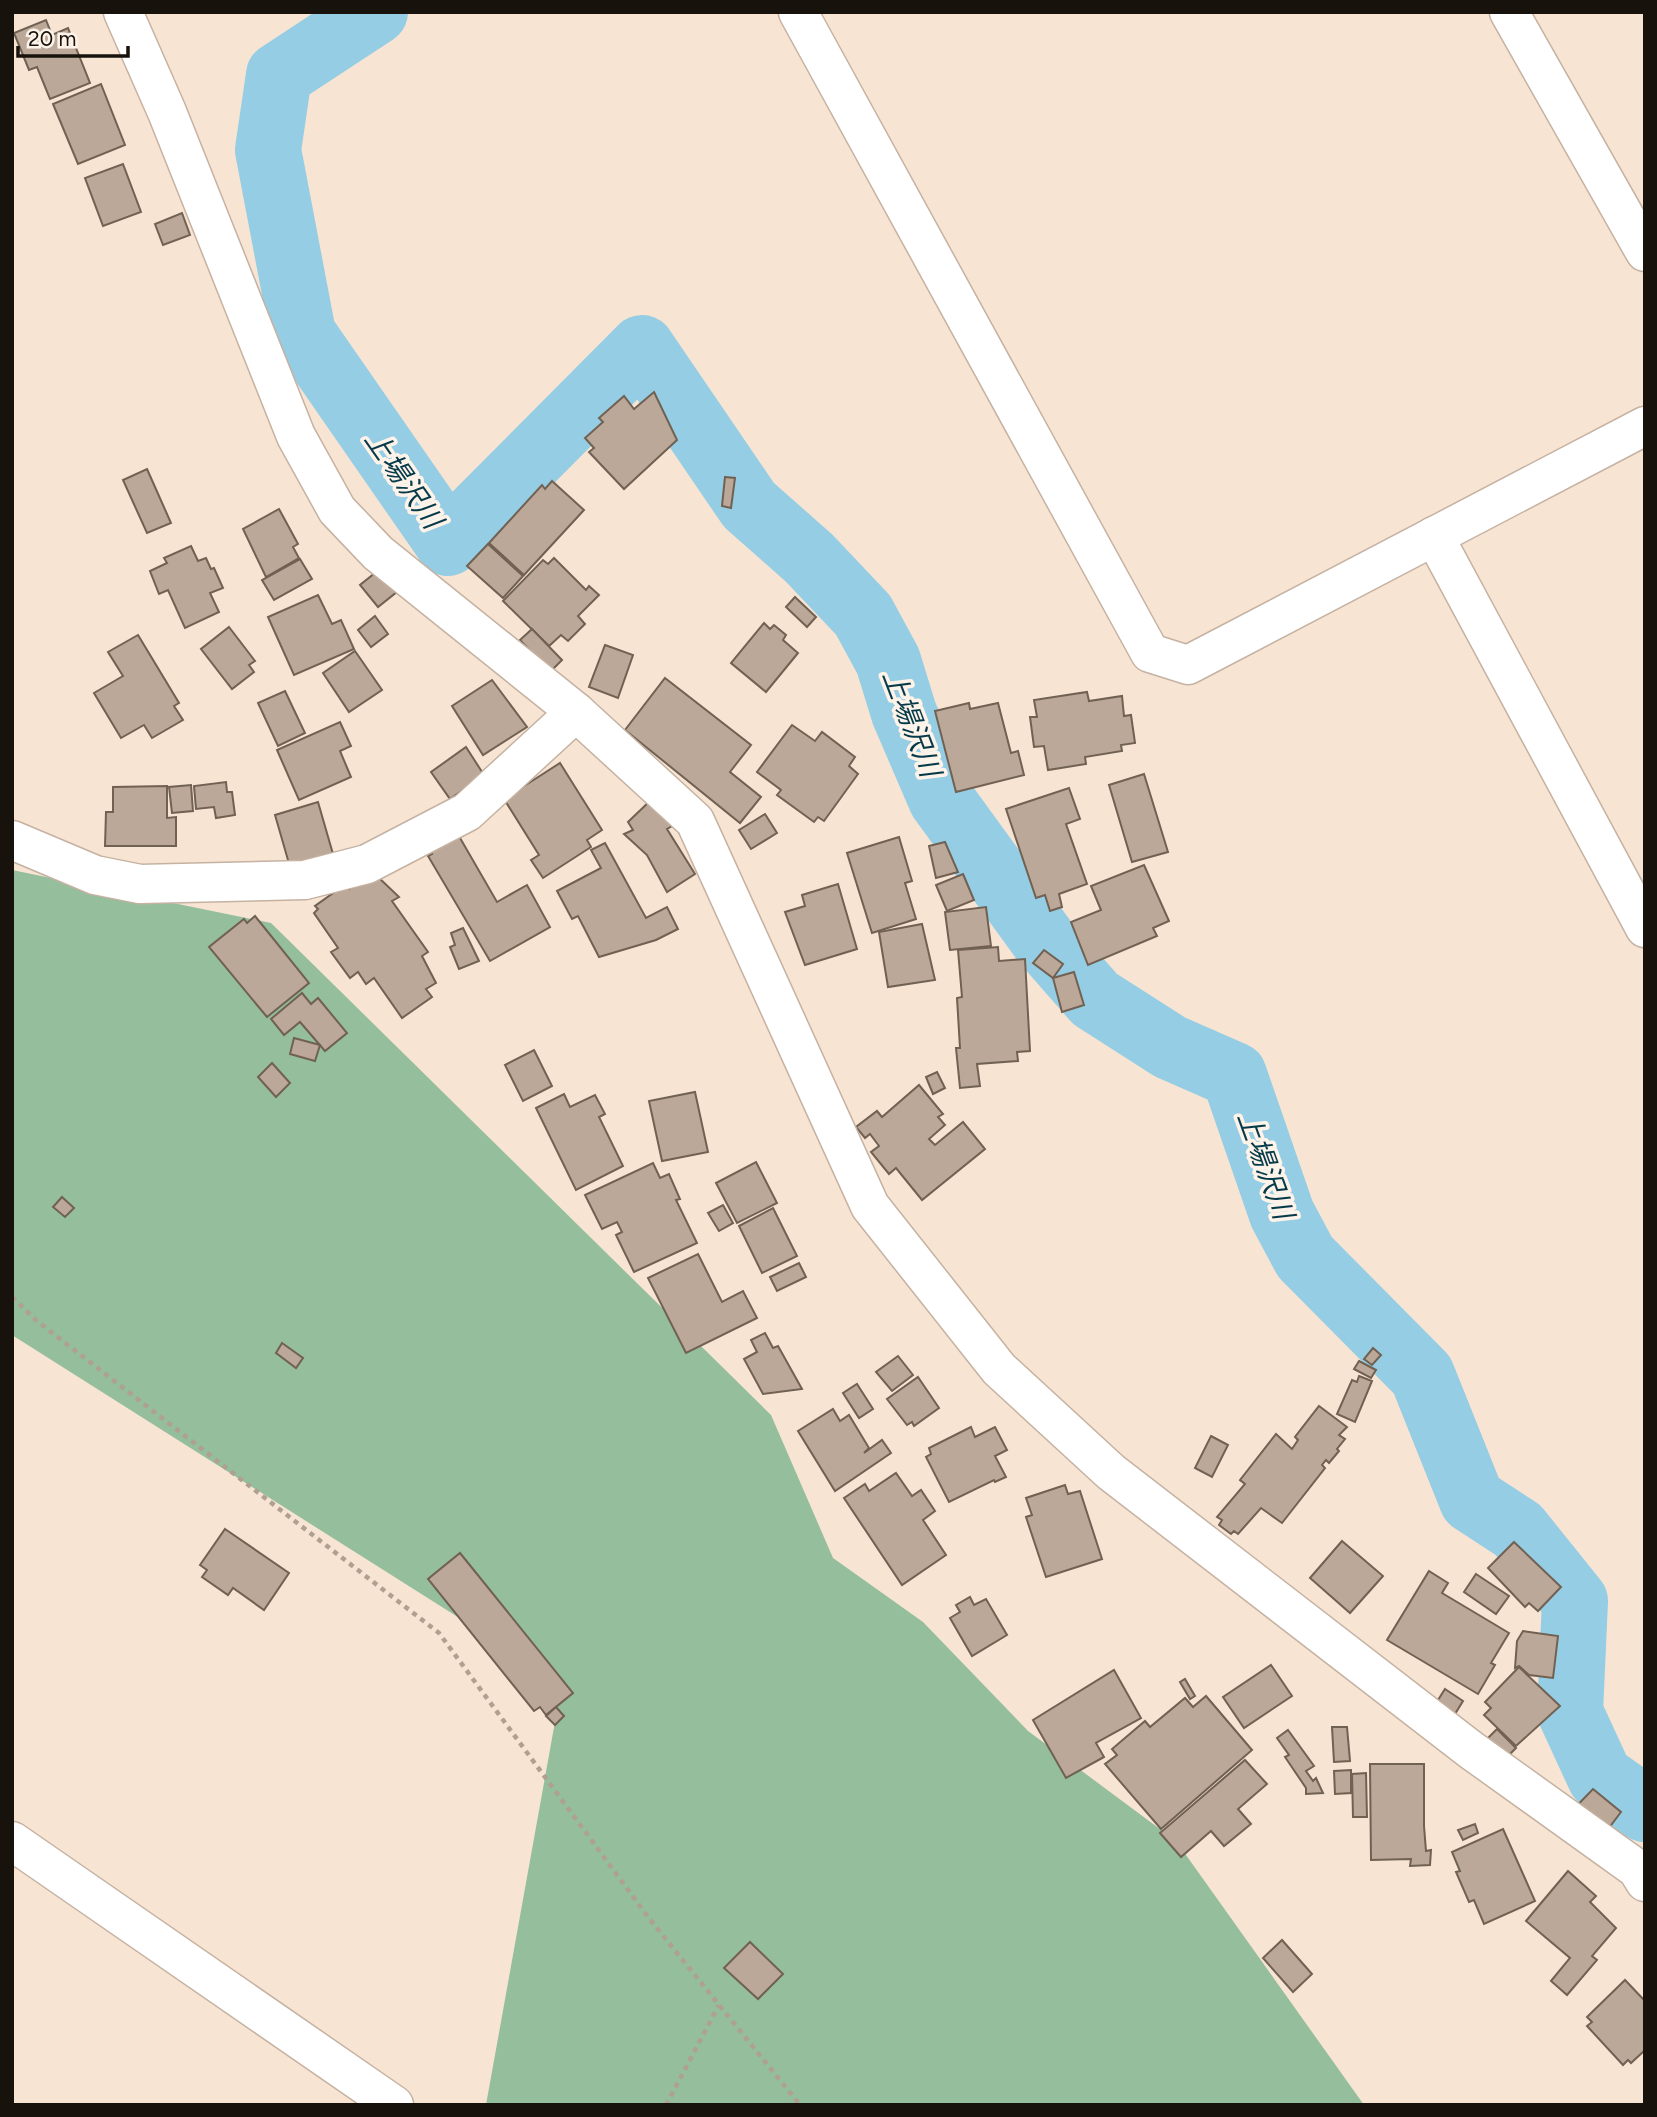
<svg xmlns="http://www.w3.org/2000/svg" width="1657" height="2117" viewBox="0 0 1657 2117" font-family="Figtree,'Noto Sans JP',sans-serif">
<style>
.forest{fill:#94be9c}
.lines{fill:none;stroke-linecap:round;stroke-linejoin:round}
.river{stroke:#94cde4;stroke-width:66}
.building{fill:#bba899;stroke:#716152;stroke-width:2}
.street-casing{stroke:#c5b2a2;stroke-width:41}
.secondary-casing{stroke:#c5b2a2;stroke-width:41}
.path{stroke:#afa092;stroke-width:4.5;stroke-dasharray:5 5;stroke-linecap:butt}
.street{stroke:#fff;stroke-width:38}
.secondary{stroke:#fff;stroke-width:38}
.labels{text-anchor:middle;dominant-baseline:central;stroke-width:7;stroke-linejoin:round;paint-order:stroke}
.water-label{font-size:28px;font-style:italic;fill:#053a4a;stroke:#fef3e9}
</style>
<rect width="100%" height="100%" fill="#f7e4d3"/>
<polygon class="forest" points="12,870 271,923 771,1415 833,1558 923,1622 1028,1731 1176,1841 1364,2105 486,2105 562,1683 12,1335"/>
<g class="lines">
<polyline class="river" points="375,12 279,75 268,150 303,334 448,543 642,348 749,505 809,558 863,615 888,661 904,713 941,799 1045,942 1095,999 1170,1047 1234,1075 1282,1214 1305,1257 1422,1375 1472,1500 1518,1530 1575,1601 1570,1712 1600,1777 1645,1809"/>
</g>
<g class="building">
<polygon points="46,20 52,35 68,28 90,83 50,99 37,67 29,70 14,33"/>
<polygon points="101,84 125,145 78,164 53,104"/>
<polygon points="123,164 141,212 103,226 85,178"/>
<polygon points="182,213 190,235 163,245 155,224"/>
<polygon points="654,392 677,440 624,489 589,452 594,448 585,438 603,422 599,418 624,396 634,409"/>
<polygon points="147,469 171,523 147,533 123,480"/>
<polygon points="725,477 735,478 731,508 722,506"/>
<polygon points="552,481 584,510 524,575 489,543 542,485 545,489"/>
<polygon points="279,509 298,544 293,547 299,558 266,577 243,529"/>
<polygon points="488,544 523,576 503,598 467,566"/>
<polygon points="191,546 198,561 206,558 211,569 214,568 223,588 210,593 219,612 185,628 168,590 159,594 150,571 167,563 164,558"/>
<polygon points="554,558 586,590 589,586 599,595 578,616 585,624 568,641 561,635 549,646 503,601 543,560 548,564"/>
<polygon points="300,559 312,579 274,600 262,580"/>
<polygon points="380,569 398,591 378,607 360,585"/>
<polygon points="318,595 332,624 341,620 354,649 294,675 268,617"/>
<polygon points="795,597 816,617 807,627 786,607"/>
<polygon points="375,616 388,634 371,647 358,630"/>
<polygon points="764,623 770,629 774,625 786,635 783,640 798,653 766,692 731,663"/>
<polygon points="229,627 255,661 249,665 254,672 232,689 201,649"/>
<polygon points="532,629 562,660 550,672 520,640"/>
<polygon points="138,635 179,703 174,706 183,720 152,738 144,725 121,738 94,693 123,676 108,652"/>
<polygon points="605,645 633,655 618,698 589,687"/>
<polygon points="355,651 382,690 349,712 323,673"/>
<polygon points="665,678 751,745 730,772 761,797 740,823 625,730"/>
<polygon points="492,680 527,727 483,755 452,706"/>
<polygon points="285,691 305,733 278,746 258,703"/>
<polygon points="1087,692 1089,701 1122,696 1124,716 1131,715 1135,743 1121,745 1122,751 1085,757 1086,764 1048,770 1044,746 1034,747 1030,717 1037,717 1034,700"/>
<polygon points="969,703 970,709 998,703 1011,753 1018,751 1024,775 956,792 935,711"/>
<polygon points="340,722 351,746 340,751 351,777 299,800 277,750"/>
<polygon points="792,725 815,741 822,732 855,757 849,766 858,774 824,821 818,817 814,822 777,795 781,790 757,772"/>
<polygon points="466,747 484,775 450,799 431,772"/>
<polygon points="560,763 602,830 587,840 591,847 543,878 531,860 539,855 504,799"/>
<polygon points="1144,774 1168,852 1132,862 1109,785"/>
<polygon points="226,782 227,792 232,792 235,815 216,818 214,807 196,809 194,786"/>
<polygon points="191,785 193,811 172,813 169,787"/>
<polygon points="167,786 167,818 176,817 176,846 105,846 106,812 113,812 113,787"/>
<polygon points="1069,788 1080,819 1066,824 1087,884 1059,894 1062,907 1050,911 1045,895 1036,898 1006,809"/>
<polygon points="652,799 674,825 667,829 695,874 667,892 647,855 624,834 633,830 628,822"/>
<polygon points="318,802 335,861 290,867 275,815"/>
<polygon points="765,814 777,833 751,849 739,830"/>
<polygon points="456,831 497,902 527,885 550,927 490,961 428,856 432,854 427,847"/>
<polygon points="899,837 912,881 905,883 916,919 872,933 847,853"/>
<polygon points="945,842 958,872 936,878 929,846"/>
<polygon points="605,843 646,918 667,907 678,929 656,940 599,957 578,916 572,919 557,891 601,868 591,850"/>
<polygon points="1144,865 1169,921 1153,928 1157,936 1088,965 1071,922 1101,910 1091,886"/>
<polygon points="963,874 974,900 947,911 936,885"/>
<polygon points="376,875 399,897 392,901 428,952 422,956 436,983 426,989 432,997 402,1018 374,978 366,984 358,972 350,978 331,952 338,948 314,913 318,909 315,906 346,884 349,889"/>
<polygon points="838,884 857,949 805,965 785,912 805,906 802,895"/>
<polygon points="986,907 991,946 950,950 945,912"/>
<polygon points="255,916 309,983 267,1017 209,947 244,919 247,923"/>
<polygon points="922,924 935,980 888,987 879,932"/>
<polygon points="463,928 479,961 459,969 450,947 455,945 451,933"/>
<polygon points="998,947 999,961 1025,959 1030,1051 1017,1052 1018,1061 977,1064 980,1086 960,1088 956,1048 960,1048 957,998 962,997 958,950"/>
<polygon points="1044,950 1063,964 1053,978 1033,963"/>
<polygon points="1074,972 1084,1005 1062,1012 1053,978"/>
<polygon points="302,993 311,1004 318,998 347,1033 325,1051 300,1022 284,1035 271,1019"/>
<polygon points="294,1038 320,1045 315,1061 290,1054"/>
<polygon points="534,1050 552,1086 523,1101 505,1065"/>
<polygon points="272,1063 290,1083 276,1097 258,1077"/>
<polygon points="937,1072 945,1088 933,1094 926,1077"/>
<polygon points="919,1085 943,1114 938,1117 945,1125 929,1139 935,1145 963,1122 985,1149 922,1200 896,1168 889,1174 871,1152 879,1146 870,1134 865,1138 856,1127 877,1111 882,1117"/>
<polygon points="695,1092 708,1152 662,1161 649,1101"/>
<polygon points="564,1094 570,1107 595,1095 605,1114 599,1117 623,1166 576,1190 536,1108"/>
<polygon points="756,1162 777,1203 737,1223 716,1183"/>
<polygon points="653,1163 660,1178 669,1174 680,1199 676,1200 697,1243 634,1272 616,1235 622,1232 617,1222 602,1229 585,1195"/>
<polygon points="62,1197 74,1208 65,1217 53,1207"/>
<polygon points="723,1205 733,1223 719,1231 708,1213"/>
<polygon points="773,1208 797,1256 762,1273 739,1226"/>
<polygon points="698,1254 722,1302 743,1291 757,1318 686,1353 648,1278"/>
<polygon points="799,1263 806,1277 777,1291 770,1277"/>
<polygon points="765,1333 773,1348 778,1346 802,1389 763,1394 744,1359 757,1352 751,1340"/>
<polygon points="282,1343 303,1358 296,1368 276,1353"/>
<polygon points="1373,1348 1381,1355 1372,1365 1364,1359"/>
<polygon points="898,1356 913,1375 892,1391 876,1372"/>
<polygon points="1359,1361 1376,1370 1371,1378 1354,1369"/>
<polygon points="1359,1376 1372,1381 1355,1422 1337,1414 1352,1380 1357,1382"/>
<polygon points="918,1377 939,1408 914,1426 912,1422 907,1425 887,1399"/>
<polygon points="857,1384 873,1409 859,1418 843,1393"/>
<polygon points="1319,1406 1347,1427 1339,1435 1345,1439 1337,1449 1339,1451 1329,1463 1326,1460 1322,1465 1325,1468 1282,1523 1261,1508 1238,1534 1234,1531 1231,1534 1219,1525 1222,1520 1217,1517 1245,1484 1240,1480 1276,1434 1292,1449 1298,1440 1295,1437"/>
<polygon points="833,1409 840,1421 849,1415 869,1448 864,1453 882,1440 891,1453 835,1491 798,1431"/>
<polygon points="971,1427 975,1437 995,1427 1007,1450 995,1456 1006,1477 995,1482 994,1480 949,1502 926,1457 931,1454 929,1448"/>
<polygon points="1211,1436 1228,1445 1212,1477 1195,1468"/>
<polygon points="896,1473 912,1496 921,1490 935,1511 923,1520 946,1555 902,1585 844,1498 865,1484 869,1491"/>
<polygon points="1065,1485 1068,1494 1080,1491 1102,1559 1046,1577 1026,1517 1032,1515 1026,1498"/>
<polygon points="225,1529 289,1573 264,1610 233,1588 228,1595 202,1577 207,1570 200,1565"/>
<polygon points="1342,1541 1383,1576 1350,1613 1310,1578"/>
<polygon points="1514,1542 1561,1587 1538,1611 1529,1603 1525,1607 1488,1568"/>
<polygon points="460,1553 573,1693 546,1715 540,1707 534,1711 428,1579"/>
<polygon points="1429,1571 1448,1583 1442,1593 1509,1633 1491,1663 1495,1665 1478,1694 1387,1640"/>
<polygon points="1476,1574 1509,1596 1496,1614 1464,1592"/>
<polygon points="970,1597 974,1605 986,1599 1007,1635 972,1656 950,1618 960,1612 956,1605"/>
<polygon points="1523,1631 1558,1636 1553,1678 1529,1675 1519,1666 1515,1668 1517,1641"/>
<polygon points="1271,1665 1292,1696 1244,1728 1223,1697"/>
<polygon points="1519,1667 1560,1706 1516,1746 1484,1715 1491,1708 1485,1702"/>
<polygon points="1114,1670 1141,1718 1096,1743 1104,1757 1066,1778 1033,1720"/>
<polygon points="1185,1679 1195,1696 1190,1699 1180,1682"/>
<polygon points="1445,1689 1463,1701 1455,1714 1438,1700"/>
<polygon points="1206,1696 1252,1750 1161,1829 1105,1764 1117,1755 1112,1749 1145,1721 1150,1727 1185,1698 1193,1707"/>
<polygon points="556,1707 564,1716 555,1725 546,1716"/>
<polygon points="1332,1727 1347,1727 1350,1761 1334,1762"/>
<polygon points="1497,1729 1516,1748 1506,1758 1487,1739"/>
<polygon points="1288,1730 1314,1766 1306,1771 1313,1781 1316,1778 1323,1793 1306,1794 1306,1788 1285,1757 1289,1755 1277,1738"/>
<polygon points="1245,1760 1267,1784 1238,1809 1251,1824 1224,1846 1211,1831 1181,1857 1160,1833"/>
<polygon points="1370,1764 1424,1764 1424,1826 1426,1851 1431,1850 1430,1865 1410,1866 1411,1859 1371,1860"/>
<polygon points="1351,1770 1351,1793 1335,1794 1334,1771"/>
<polygon points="1366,1773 1367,1817 1353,1817 1352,1774"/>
<polygon points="1593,1789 1621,1812 1596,1845 1564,1819"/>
<polygon points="1475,1824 1478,1833 1463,1840 1458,1830"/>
<polygon points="1503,1829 1535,1901 1484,1924 1474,1900 1469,1902 1456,1872 1460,1871 1452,1852"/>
<polygon points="1568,1871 1596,1896 1590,1902 1616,1928 1592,1956 1597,1960 1567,1995 1551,1981 1570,1958 1526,1921"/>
<polygon points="1282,1940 1312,1974 1293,1992 1263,1958"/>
<polygon points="750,1942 783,1974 758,1999 724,1968"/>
<polygon points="1625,1980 1645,2001 1645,2050 1631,2063 1628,2060 1623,2065 1587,2026 1592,2022 1587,2017"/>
</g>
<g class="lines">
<g class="street-casing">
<g id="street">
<polyline points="123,12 167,112 296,436 337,510 378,553 576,712 695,821 870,1206 999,1369 1111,1472 1471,1750 1637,1869 1645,1882"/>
<polyline points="798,12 1150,653 1188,665 1645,426"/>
<polyline points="1434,536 1645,928"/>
<polyline points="12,840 95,875 140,884 305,880 367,864 467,812 576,712"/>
</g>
</g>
<g class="secondary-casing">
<g id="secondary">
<polyline points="1509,12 1645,252"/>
<polyline points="12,1841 394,2105"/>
</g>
</g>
<g class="path">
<polyline points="12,1297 37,1321 439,1633 648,1917 800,2105"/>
<polyline points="666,2105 719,2005"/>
</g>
<use href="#street" class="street"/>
<use href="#secondary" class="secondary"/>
</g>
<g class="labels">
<g class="water-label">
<text transform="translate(404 479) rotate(55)">上場沢川</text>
<text transform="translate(912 723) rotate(69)">上場沢川</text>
<text transform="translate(1266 1165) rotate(70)">上場沢川</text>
</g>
</g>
<rect width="1657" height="2117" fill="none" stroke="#18120c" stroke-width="28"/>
<path d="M18 46v10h110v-10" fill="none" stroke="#18120c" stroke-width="3.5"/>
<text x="28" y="46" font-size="21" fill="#18120c" stroke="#fef3e9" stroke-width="5" paint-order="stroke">20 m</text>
</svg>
